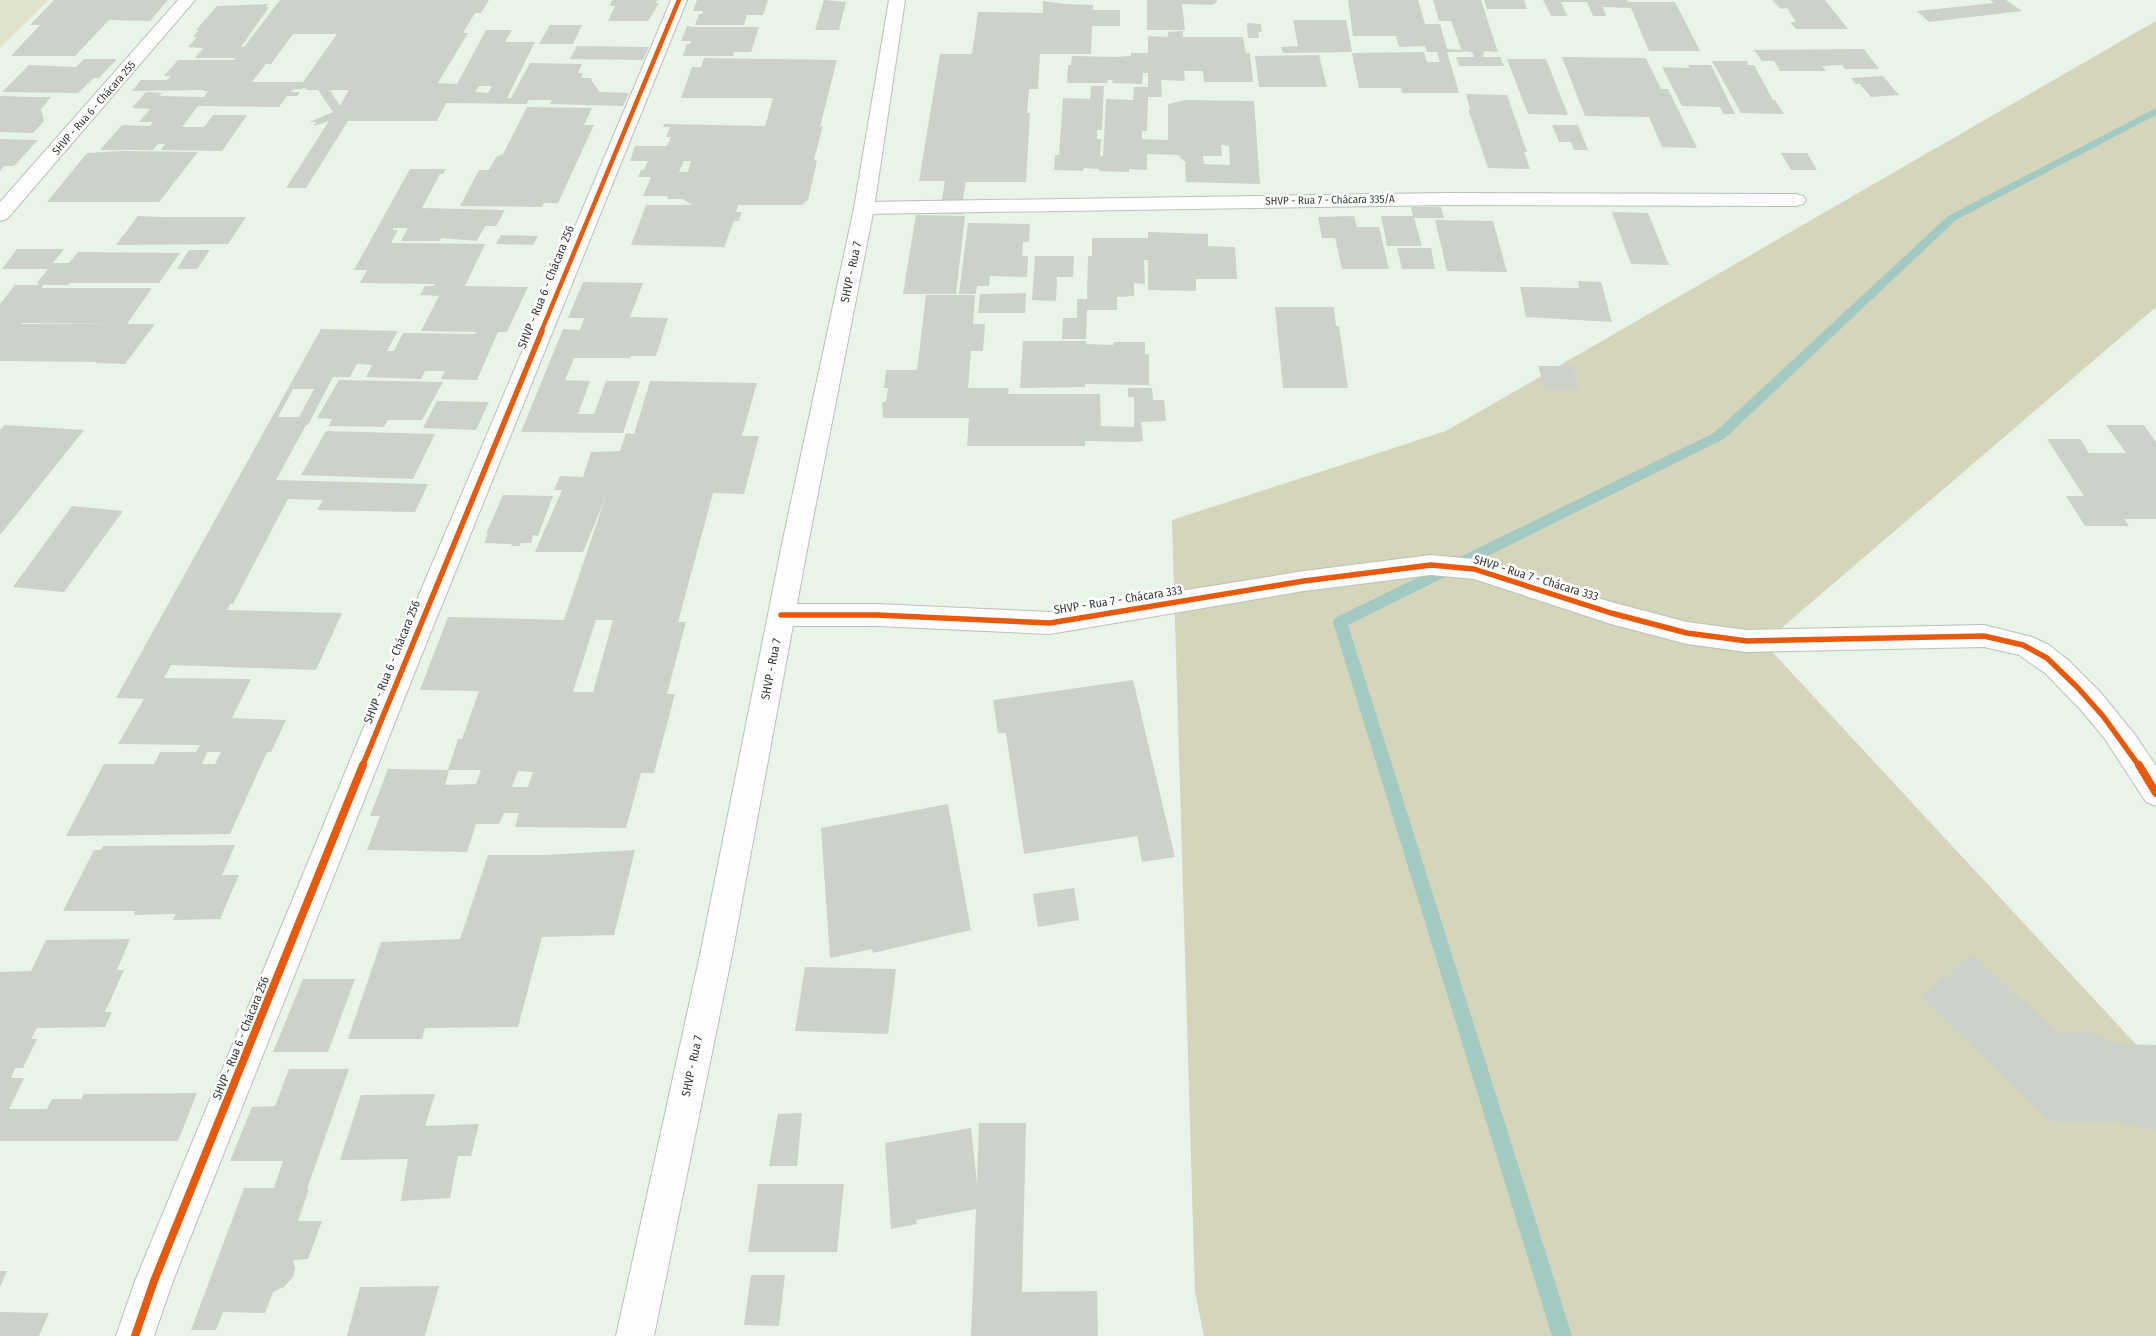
<svg xmlns="http://www.w3.org/2000/svg" width="2156" height="1336" viewBox="0 0 2156 1336" font-family="'Fira Sans Condensed',sans-serif">
<style>
.green{fill:#e2e3cd}
.forest{fill:#d4d5bb}
.lines{fill:none;stroke-linecap:round;stroke-linejoin:round}
.stream{fill:#a2c9c2;fill-rule:evenodd}
.building{fill:#ccd2c9;fill-rule:evenodd}
.street-casing{stroke:#b9c1b8;stroke-width:2}
.secondary-casing{stroke:#b9c1b8;stroke-width:2}
.street{fill:#fcfdfc;fill-rule:evenodd}
.secondary{fill:#fcfdfc;fill-rule:evenodd}
.cycleway-far2-casing{stroke:#fff;stroke-width:7}
.cycleway-far1-casing{stroke:#fff;stroke-width:9}
.cycleway-casing{stroke:#fff;stroke-width:11}
.cycleway-far2{stroke:#e8590c;stroke-width:4.5}
.cycleway-far1{stroke:#e8590c;stroke-width:5.5}
.cycleway{stroke:#e8590c;stroke-width:8}
.labels{text-anchor:middle;dominant-baseline:central;stroke-width:5;stroke-linejoin:round;paint-order:stroke}
.far-street-label{font-size:11px;fill:#343c34;stroke:#fff}
.street-label{font-size:12px;fill:#343c34;stroke:#fff}
</style>
<rect width="100%" height="100%" fill="#e9f4e9"/>
<polygon class="green" points="0,0 49,0 0,48"/>
<polygon class="forest" points="2156,21 2156,307 1764,643 2156,1066 2156,1336 1204,1336 1195,1292 1172,520 1446,431"/>
<g class="lines">
<polygon class="stream" points="2156,108 2156,115 1956,220 1724,439 1348,625 1572,1336 1552,1336 1333,622 1335,618 1714,433 1948,216"/>
</g>
<g class="building">
<polygon points="54,0 168,0 150,21 109,20 75,56 11,56 40,25 30,25"/>
<path d="M280,0H489L481,13H475L463,33H468L438,83L457,84L486,30H512L505,42H535L507,98H511L530,63L582,64L578,73H583L581,78H592L591,80L600,92L629,93L623,106L550,104L552,100H529L526,104L446,103L437,121H348L306,188H286L329,121L314,126L316,122H309L333,112L318,90H305L307,88L293,90L291,92H300L297,96H287L279,107L198,106L182,127H204L213,115H247L222,151L161,150L165,144H158L153,150H100L122,125L150,126L153,122H139L150,109L132,108L146,92L162,93L159,96L204,97L208,91H203L204,90L132,91L141,80H167L171,76H164L178,60H234L235,58H195L203,48L188,47L197,37H193L199,30H196L217,6L268,4L266,7H269L241,47H244ZM293,34H337L303,82H252L266,64H271ZM479,86H492L488,93L475,92ZM330,90H349L340,106Z"/>
<polygon points="612,0 657,0 656,3 659,3 648,21 608,21 615,6 610,6"/>
<polygon points="697,0 768,0 763,15 747,15 744,25 695,25 699,14 702,14 703,11 693,11"/>
<polygon points="824,0 846,2 839,30 815,30"/>
<polygon points="1147,0 1217,0 1217,2 1212,5 1182,4 1185,30 1147,30"/>
<polygon points="1348,0 1418,0 1425,24 1440,24 1447,49 1462,50 1463,52 1447,52 1459,93 1402,93 1401,88 1359,88 1352,53 1424,52 1427,62 1440,62 1437,52 1427,52 1425,46 1399,47 1396,36 1353,36"/>
<polygon points="1433,0 1481,0 1498,52 1484,51 1483,57 1500,57 1504,66 1459,66 1456,57 1474,57 1472,52 1462,51 1451,21 1439,21"/>
<polygon points="1484,0 1524,0 1527,9 1487,9"/>
<polygon points="1543,0 1627,0 1628,2 1675,2 1700,51 1649,51 1631,8 1603,7 1606,16 1593,16 1587,2 1561,2 1567,16 1551,16"/>
<polygon points="1772,0 1825,0 1848,29 1796,29 1790,22 1796,22 1787,8 1781,9"/>
<polygon points="1990,0 2006,0 2022,11 1929,22 1917,11 1994,3"/>
<polygon points="1043,1 1065,4 1093,5 1093,10 1120,10 1120,26 1092,26 1091,54 1040,54 1038,89 1029,89 1027,113 1030,113 1026,182 966,182 962,204 966,204 964,214 926,213 927,207 942,199 945,181 919,181 940,54 972,54 978,12 1043,13"/>
<polygon points="1293,20 1346,20 1352,52 1283,53 1281,47 1298,46"/>
<polygon points="1247,23 1261,24 1262,32 1258,32 1259,38 1248,38"/>
<polygon points="550,25 582,25 573,44 539,44"/>
<polygon points="687,26 694,27 759,27 751,52 734,52 733,56 683,56 687,44 690,44 691,41 681,41"/>
<path d="M1183,31V37H1243L1246,53H1250L1253,82H1204L1203,71H1184L1185,81L1161,80L1162,97H1148L1147,131H1142V139L1168,140V104L1185,100L1254,101L1260,184L1186,182L1185,164H1187L1178,155L1147,154V170L1129,169V172L1099,171V169L1084,168L1083,171L1054,170L1055,155H1059L1063,98L1090,99L1091,86H1104L1102,130H1097V139H1101L1100,156H1103L1106,99L1133,100L1134,87H1148V73H1143L1142,84L1112,83L1113,80H1108L1107,83H1067L1068,65H1071L1072,56L1116,57L1131,56V53H1148V36L1168,37V32ZM1221,145L1229,146L1230,165L1204,164L1203,156H1222Z"/>
<polygon points="577,46 649,47 643,60 570,59"/>
<polygon points="1864,49 1879,69 1845,69 1842,65 1822,66 1826,71 1780,71 1774,61 1762,61 1754,50"/>
<polygon points="1319,55 1327,87 1259,87 1255,56"/>
<polygon points="1562,57 1646,58 1661,89 1668,89 1697,148 1662,147 1649,117 1585,116"/>
<path d="M704,58L837,60L820,127L823,126L814,159L817,161L808,200L802,205H738L736,212H741L739,221H734L724,247L631,245L646,205H692L683,199H667L668,196H643L651,177H638L641,170H644L648,161H630L635,146H667L671,137H666L670,127H663L664,124L765,126L773,98H681L692,67H701ZM684,161H691L688,172H679Z"/>
<polygon points="84,59 117,59 99,78 94,78 78,93 2,92 29,65 76,67"/>
<polygon points="1507,59 1546,59 1568,115 1528,114"/>
<polygon points="1712,61 1747,61 1748,65 1754,65 1773,100 1775,100 1784,114 1741,113"/>
<polygon points="1688,65 1711,65 1735,114 1723,114 1720,107 1682,106 1662,67 1690,68"/>
<polygon points="1883,76 1899,95 1871,97 1860,84 1856,84 1851,78"/>
<polygon points="1466,94 1507,95 1527,152 1524,152 1530,169 1488,168 1468,109 1470,109"/>
<polygon points="0,96 33,97 51,97 41,109 44,121 33,133 0,132"/>
<polygon points="527,107 592,108 584,125 594,125 558,203 544,203 542,207 460,206 479,170 489,170 496,157 503,154"/>
<polygon points="1552,125 1578,125 1588,150 1574,150 1571,142 1559,142"/>
<polygon points="0,139 38,140 14,166 4,166 0,171"/>
<polygon points="122,151 198,152 159,202 47,202 87,153"/>
<polygon points="1781,153 1807,153 1817,170 1791,170"/>
<path d="M410,169H446L443,174H440L422,208L505,210L496,226H485L477,241L441,238L440,241H401L408,228H393V230H398L391,243L485,244L465,286L528,287L507,332H498L477,380L441,379L445,371H425L421,379L366,377L372,365L357,364L350,377H333L308,425H306L276,480L428,484L415,512L317,510L323,500L288,499L233,604H230L227,610L342,613L316,670L171,665L164,678L251,679L232,718L286,720L271,752H267L230,834L66,836L104,764H154L160,752H196L200,745L118,744L144,699L116,698L321,329L398,331L387,351H394L403,333L475,334L476,332L421,331L439,296L420,295L425,286H434L435,284L360,283L367,270H354ZM293,389H314L299,417H278ZM207,752H221L215,764H202Z"/>
<polygon points="1411,207 1441,207 1444,218 1414,218 1422,246 1387,246 1381,216 1413,216"/>
<polygon points="1612,212 1648,213 1669,265 1631,264"/>
<polygon points="916,215 965,216 956,294 903,294"/>
<polygon points="138,216 162,217 246,217 228,244 116,245"/>
<polygon points="1354,216 1357,227 1379,227 1389,269 1342,269 1335,238 1322,238 1318,217"/>
<polygon points="1435,220 1493,221 1507,272 1447,271"/>
<polygon points="968,223 1030,224 1029,242 1023,242 1022,256 1028,256 1027,277 990,276 989,286 977,286 976,294 959,294"/>
<polygon points="1148,232 1208,234 1208,246 1235,247 1237,279 1196,279 1196,291 1148,290 1148,260 1144,260 1145,284 1134,283 1134,296 1117,297 1117,310 1087,310 1086,339 1062,339 1063,318 1077,318 1077,299 1087,299 1088,256 1092,256 1092,238 1148,238"/>
<polygon points="501,235 538,236 533,245 496,244"/>
<polygon points="1397,248 1431,248 1435,269 1402,269"/>
<path d="M17,249H64L53,263H69L78,252L180,253L159,283H70L68,285H43L42,288H152L127,324H155L125,364L96,363L97,362L0,361V304L15,285H38L39,283H37L48,269H2ZM22,323L124,324H21Z"/>
<polygon points="189,250 210,250 197,269 177,269"/>
<polygon points="1035,256 1074,256 1073,277 1057,277 1056,301 1032,300"/>
<polygon points="1578,281 1601,282 1612,322 1526,317 1520,287 1579,288"/>
<polygon points="583,282 643,283 630,317 668,318 656,356 631,356 630,358 574,358 565,380 590,381 578,414 594,414 606,381 640,381 623,433 521,432 563,329 580,330 584,318 568,318"/>
<polygon points="1026,293 1025,313 978,313 980,294"/>
<polygon points="926,295 975,295 973,324 985,324 983,351 971,351 968,388 1009,388 1008,394 1100,394 1101,426 1134,427 1134,397 1128,397 1128,388 1152,388 1153,400 1164,400 1166,421 1141,422 1143,441 1136,442 1085,441 1085,446 967,446 969,418 883,418 882,402 886,402 888,388 884,388 886,370 917,370"/>
<polygon points="1275,307 1334,307 1336,326 1339,326 1348,388 1283,388"/>
<polygon points="1023,341 1086,341 1086,344 1113,345 1114,342 1145,342 1145,354 1149,354 1149,385 1085,384 1085,387 1020,388"/>
<polygon points="1538,366 1573,366 1579,390 1545,390"/>
<polygon points="339,380 443,382 422,420 388,420 384,427 329,426 332,419 317,418"/>
<path d="M650,381L757,383L742,436H759L744,494L713,493L678,622H686L667,694H675L654,773H641L626,828L515,827L519,813H504L499,824H476L467,852L367,850L380,816H370L388,769L448,770L458,739H462L479,691L420,690L448,617L564,620L605,499L583,552H535L562,490H554L560,476L583,477L591,452L620,451L626,433L634,434ZM596,620H613L593,692H573ZM448,770H481L476,784L445,785L449,770ZM518,771L533,772L528,787H512Z"/>
<polygon points="437,401 489,402 476,430 423,428"/>
<polygon points="5,425 84,430 0,535 0,430"/>
<polygon points="2106,425 2144,425 2156,442 2156,519 2124,519 2129,526 2085,526 2066,496 2084,496 2047,439 2080,439 2089,453 2126,453"/>
<polygon points="326,431 435,434 413,479 301,475"/>
<polygon points="503,495 553,496 538,536 533,535 531,543 521,543 520,546 511,546 512,544 484,543 488,534 486,534"/>
<polygon points="72,506 123,511 64,592 13,587"/>
<polygon points="1133,680 1175,857 1142,862 1137,836 1024,854 1006,733 998,733 993,700"/>
<polygon points="948,804 971,930 873,953 872,949 830,958 821,828"/>
<polygon points="235,845 222,875 239,875 220,919 173,920 176,914 134,915 135,911 63,911 94,850 101,850 103,846"/>
<polygon points="635,850 614,935 542,937 518,1027 425,1028 422,1039 348,1039 381,942 460,939 488,855 544,855"/>
<polygon points="1074,888 1079,920 1038,927 1033,894"/>
<polygon points="130,939 117,970 124,970 105,1012 112,1012 105,1027 37,1028 31,1039 37,1039 23,1068 15,1068 11,1078 24,1078 9,1109 47,1109 52,1099 81,1099 84,1094 197,1093 178,1141 0,1141 0,972 31,971 46,940"/>
<polygon points="1972,954 2057,1032 2089,1032 2117,1044 2156,1045 2156,1130 2150,1130 2148,1127 2139,1128 2137,1124 2125,1125 2124,1122 2051,1122 1921,997"/>
<polygon points="805,967 896,969 888,1034 795,1031"/>
<polygon points="303,979 355,979 328,1052 273,1052"/>
<polygon points="289,1069 349,1069 307,1189 309,1189 298,1221 322,1221 308,1259 293,1260 295,1269 293,1277 284,1287 273,1292 265,1313 223,1312 216,1330 191,1330 244,1188 274,1188 283,1161 230,1161 252,1107 275,1106"/>
<polygon points="435,1094 425,1126 479,1124 471,1156 458,1156 450,1198 401,1201 408,1159 340,1160 361,1095"/>
<polygon points="802,1113 797,1166 769,1166 778,1114"/>
<polygon points="979,1123 1026,1123 1022,1292 1097,1291 1098,1336 971,1336 976,1209 916,1220 917,1224 891,1229 885,1143 971,1128 977,1184"/>
<polygon points="758,1184 844,1184 837,1252 748,1252"/>
<polygon points="0,1271 7,1271 0,1287"/>
<polygon points="751,1275 785,1275 779,1326 744,1325"/>
<polygon points="439,1286 425,1336 347,1336 360,1287"/>
<polygon points="0,1312 49,1313 39,1336 0,1336"/>
</g>
<g class="lines">
<g class="street-casing">
<g id="street">
<polygon points="178,0 195,0 7,219 0,221 0,202"/>
<polygon points="671,0 687,0 422,654 173,1281 154,1336 116,1336 135,1281 394,654"/>
<polygon points="1447,193 1796,194 1803,196 1806,200 1803,204 1796,206 1447,205 864,214 857,212 854,208 857,204 864,202"/>
<polygon points="1431,555 1474,559 1611,602 1687,622 1747,630 1984,625 2032,637 2049,645 2068,660 2101,693 2136,736 2156,766 2156,806 2146,802 2105,739 2081,710 2045,673 2019,655 1984,647 1747,652 1687,644 1611,624 1474,579 1431,575 1304,591 1050,634 877,626 781,626 772,623 768,615 772,607 781,604 877,604 1050,612 1304,571"/>
</g>
</g>
<g class="secondary-casing">
<polygon id="secondary" points="889,0 905,0 874,208 809,539 732,955 654,1336 616,1336 700,955 783,539 854,208"/>
</g>
<use href="#street" class="street"/>
<use href="#secondary" class="secondary"/>
<g class="cycleway-far2-casing">
<polyline id="cycleway-far2" points="541,332 679,0"/>
</g>
<g class="cycleway-far1-casing">
<g id="cycleway-far1">
<polyline points="781,615 877,615 1050,623 1304,581 1431,565 1474,569 1611,613 1687,633 1747,641 1984,636 2023,645 2047,658 2078,688 2103,716 2140,767"/>
<polyline points="362,767 542,331"/>
</g>
</g>
<g class="cycleway-casing">
<g id="cycleway">
<polyline points="2139,765 2156,793"/>
<polyline points="135,1336 154,1281 363,765"/>
</g>
</g>
<use href="#cycleway-far2" class="cycleway-far2"/>
<use href="#cycleway-far1" class="cycleway-far1"/>
<use href="#cycleway" class="cycleway"/>
</g>
<g class="labels">
<g class="far-street-label">
<text transform="translate(94 108) rotate(-49)">SHVP - Rua 6 - Chácara 255</text>
<text transform="translate(1330 200) rotate(-1)">SHVP - Rua 7 - Chácara 335/A</text>
</g>
<g class="street-label">
<text transform="translate(851 272) rotate(-78)">SHVP - Rua 7</text>
<text transform="translate(546 287) rotate(-68)">SHVP - Rua 6 - Chácara 256</text>
<text transform="translate(1536 578) rotate(17)">SHVP - Rua 7 - Chácara 333</text>
<text transform="translate(1118 600) rotate(-9)">SHVP - Rua 7 - Chácara 333</text>
<text transform="translate(392 662) rotate(-68)">SHVP - Rua 6 - Chácara 256</text>
<text transform="translate(771 669) rotate(-79)">SHVP - Rua 7</text>
<text transform="translate(241 1038) rotate(-68)">SHVP - Rua 6 - Chácara 256</text>
<text transform="translate(692 1066) rotate(-78)">SHVP - Rua 7</text>
</g>
</g>
</svg>
